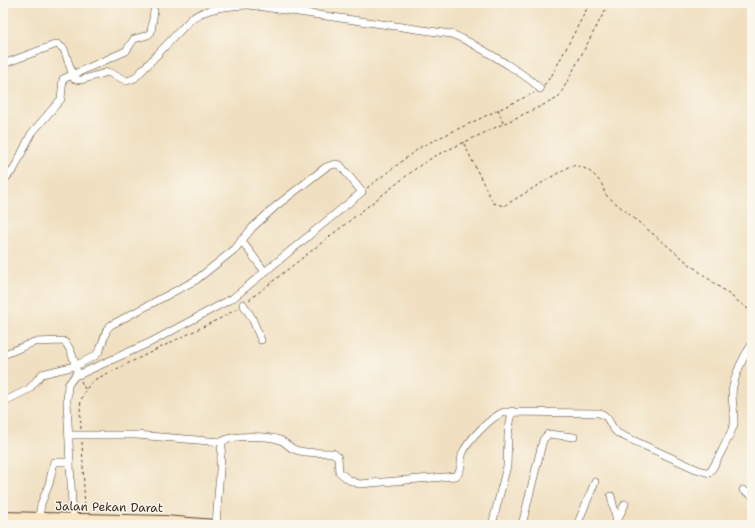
<svg xmlns="http://www.w3.org/2000/svg" width="755" height="528" viewBox="0 0 755 528" font-family="'Shantell Sans',sans-serif">
<style>
.lines{fill:none;stroke-linecap:round;stroke-linejoin:round}
.street-casing{stroke:#564536;stroke-width:8}
.secondary-casing{stroke:#564536;stroke-width:12}
.path{stroke:#564536;stroke-width:1;stroke-dasharray:3 3;stroke-linecap:butt}
.street{stroke:#fff;stroke-width:7}
.secondary{stroke:#fbe6c4;stroke-width:10}
.labels{text-anchor:middle;dominant-baseline:central;stroke-width:3;stroke-linejoin:round;paint-order:stroke}
.street-label{font-size:12px;fill:#3b2a1e;stroke:#fbf7ec}
</style>
<rect width="100%" height="100%" fill="#fbf7ec"/>
<filter id="ink" filterUnits="userSpaceOnUse"><feTurbulence type="fractalNoise" baseFrequency=".025" numOctaves="2"/><feDisplacementMap in="SourceGraphic" scale="8" xChannelSelector="R" yChannelSelector="G"/><feConvolveMatrix kernelMatrix="1 2 1 2 8 2 1 2 1" color-interpolation-filters="sRGB"/></filter>
<filter id="wash" filterUnits="userSpaceOnUse"><feTurbulence type="fractalNoise" baseFrequency=".012" numOctaves="4" result="noise"/><feDisplacementMap in="SourceGraphic" scale="16" xChannelSelector="R" yChannelSelector="G"/><feGaussianBlur stdDeviation="0.9" result="paint"/><feColorMatrix in="noise" values="0 0 0 0 0 0 0 0 0 0 0 0 0 0 0 0 0 1.4 0 .05"/><feComposite in="paint" operator="in"/></filter>
<g filter="url(#wash)">
<rect width="100%" height="100%" fill="#f0e0c1"/>
</g>
<g filter="url(#ink)">
<g class="lines">
<g class="street-casing">
<g id="street">
<path d="M3,64L57,44L64,49L74,79L81,80L108,72L127,81L135,78L191,19C207,7 230,6 249,5L451,34C467,39 531,77 540,89"/>
<polyline points="3,181 14,169 31,134 61,99 63,79 126,51 134,39 148,35 151,32 154,11"/>
<polyline points="241,240 265,272"/>
<polyline points="243,304 252,318 261,340"/>
<path d="M3,355L34,342L63,341C72,346 75,366 78,375L151,342L233,298L362,192L340,165L335,164L326,167L276,206L252,228L235,249L196,280L111,325L107,329L100,350L95,356L75,366L42,374L29,389L3,402"/>
<polyline points="69,435 136,435 222,442"/>
<path d="M222,442C230,434 270,436 280,440C286,442 289,448 296,450C307,454 321,452 333,453L338,457L339,472L349,480L359,484L456,476C463,470 460,462 462,455C466,442 492,416 504,412L599,413C611,416 609,428 619,434L696,469L709,473C713,470 733,429 734,424C735,411 730,399 733,386C736,372 744,356 752,344"/>
<polyline points="743,490 752,495"/>
<polyline points="611,496 617,521"/>
<polyline points="616,523 625,504"/>
<polyline points="38,525 41,504 49,484 54,462 70,462"/>
<polyline points="73,525 67,401 68,385 77,373"/>
<polyline points="216,525 222,442"/>
<polyline points="492,525 507,466 508,435 512,411"/>
<polyline points="522,525 543,440 548,434 574,437"/>
<polyline points="577,525 595,482"/>
</g>
</g>
<g class="secondary-casing">
<polyline id="secondary" points="3,517 164,521 215,525"/>
</g>
<g class="path">
<polyline points="544,85 552,75 590,3"/>
<polyline points="498,109 503,123"/>
<path d="M464,144L493,203L504,206L568,167C580,162 594,173 601,183C604,187 603,191 606,195L688,263L752,312"/>
<polyline points="367,188 422,146 534,93"/>
<polyline points="249,300 419,166 435,156 556,99 560,95 609,3"/>
<polyline points="81,381 85,389"/>
<path d="M81,429C80,407 77,397 94,380L223,317L238,308"/>
<polyline points="82,442 85,510"/>
</g>
<use href="#street" class="street"/>
<use href="#secondary" class="secondary"/>
</g>
</g>
<g class="labels">
<g class="street-label">
<text transform="translate(109 507) rotate(1)">Jalan Pekan Darat</text>
</g>
</g>
<rect width="755" height="528" fill="none" stroke="#fbf7ec" stroke-width="16"/>
</svg>
